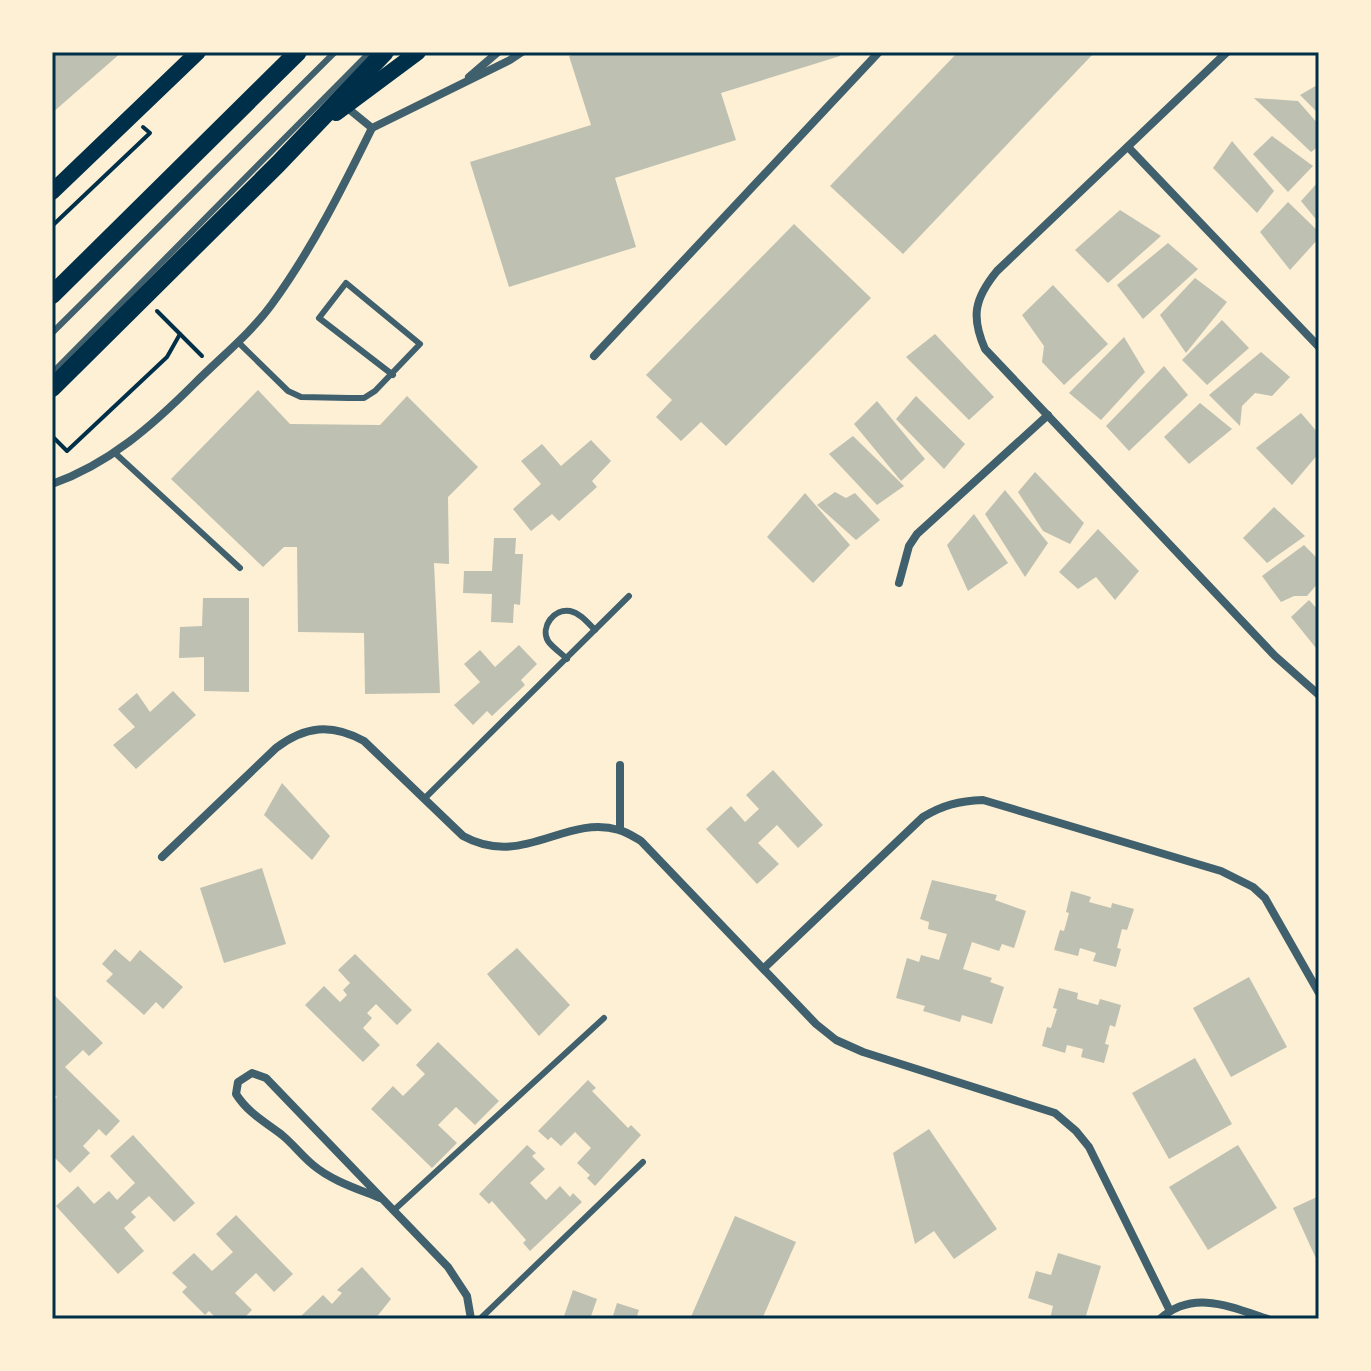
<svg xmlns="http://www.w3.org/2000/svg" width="1371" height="1371" viewBox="0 0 1371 1371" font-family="'Exo 2',sans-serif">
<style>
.building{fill:#bec0b2}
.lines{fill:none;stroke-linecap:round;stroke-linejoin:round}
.path{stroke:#003049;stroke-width:4}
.service{stroke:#3f606c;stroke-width:6}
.minor{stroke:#3f606c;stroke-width:8}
.secondary{stroke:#003049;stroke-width:16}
.primary{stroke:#003049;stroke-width:18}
.neatline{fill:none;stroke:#003049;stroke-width:3}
</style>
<rect width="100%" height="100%" fill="#fdf0d5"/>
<g class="building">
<polygon points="52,52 122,52 52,113"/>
<polygon points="584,52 838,52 840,56 721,93 736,140 615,178 636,247 509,287 470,162 591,125 569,56"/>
<polygon points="958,52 1093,54 903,254 830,186"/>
<polygon points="1319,84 1319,114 1300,95"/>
<polygon points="1254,98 1298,101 1319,125 1319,146 1311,152"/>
<polygon points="1272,136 1313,166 1288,192 1253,154"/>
<polygon points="1232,141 1274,191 1257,213 1213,168"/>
<polygon points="1319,181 1319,223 1301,201"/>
<polygon points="1288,202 1319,232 1319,238 1290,270 1260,232"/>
<polygon points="1120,210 1161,236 1108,283 1075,250"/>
<polygon points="794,224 871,298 726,446 701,422 681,441 656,417 672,400 646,375"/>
<polygon points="1168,243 1198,269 1143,319 1117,285"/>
<polygon points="1195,278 1227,302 1186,353 1160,315"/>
<polygon points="1053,285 1108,344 1064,385 1042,362 1044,346 1022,315"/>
<polygon points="1222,320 1249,348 1207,385 1182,360"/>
<polygon points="935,334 994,397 969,420 906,357"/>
<polygon points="1124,337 1145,372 1101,420 1069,393"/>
<polygon points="1261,352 1290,377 1272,396 1255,393 1242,406 1240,426 1209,395"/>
<polygon points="1164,366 1188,395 1129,451 1106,426"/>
<polygon points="258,390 290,424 380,425 407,396 478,467 448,497 449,564 434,563 440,693 365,694 364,633 298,632 297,547 284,547 263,567 171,479"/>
<polygon points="916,396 965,444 944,469 896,419"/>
<polygon points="877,401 925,459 901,481 854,424"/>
<polygon points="1200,403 1232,429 1189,464 1164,437"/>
<polygon points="1301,413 1319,434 1319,453 1292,485 1256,448"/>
<polygon points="853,436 904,486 877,505 829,454"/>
<polygon points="591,440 611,461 592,481 597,487 559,521 552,514 531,531 513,509 541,484 521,461 542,444 561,466"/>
<polygon points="1035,472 1084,523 1070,544 1043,531 1018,492"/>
<polygon points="1005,490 1048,543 1025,577 985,514"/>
<polygon points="835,492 846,498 855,493 880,520 856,540 817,505"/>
<polygon points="805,493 850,545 813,583 767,537"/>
<polygon points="1274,507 1305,536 1267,563 1243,538"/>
<polygon points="974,514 1008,563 968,591 947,545"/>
<polygon points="1098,529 1139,571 1115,600 1096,577 1078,589 1059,572"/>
<polygon points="494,538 516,538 515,554 523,554 520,605 514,604 513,623 491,622 492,594 463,593 464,571 492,571"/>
<polygon points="1304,545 1319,560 1319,582 1307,596 1294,596 1281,602 1262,576"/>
<polygon points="203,598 249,598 249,692 204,691 204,657 179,658 180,627 202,626"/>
<polygon points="1309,600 1319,611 1319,645 1316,648 1291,617"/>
<polygon points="519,645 537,664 521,680 525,685 492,716 487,711 473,725 454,705 480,682 464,664 480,650 495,667"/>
<polygon points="173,691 196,715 136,769 113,745 135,727 118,709 137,693 150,712"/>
<polygon points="773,770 823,825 798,848 777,825 758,843 779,864 757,884 706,829 731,806 745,822 759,809 746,795"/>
<polygon points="282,783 330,836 312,860 264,815"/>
<polygon points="262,868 286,944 224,963 200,888"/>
<polygon points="932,880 997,895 995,900 1026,911 1014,948 1002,944 999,951 972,942 963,969 992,978 990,982 1004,987 992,1024 962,1015 960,1022 923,1011 925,1006 896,998 907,958 919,962 921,955 939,960 947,934 928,929 929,922 920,919"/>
<polygon points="1071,891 1091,897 1089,902 1111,908 1112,903 1134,909 1127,930 1122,929 1117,948 1121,949 1116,967 1093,961 1096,953 1080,948 1078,956 1054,950 1060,930 1064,931 1069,913 1066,912"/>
<polygon points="517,948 570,1005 539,1036 487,974"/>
<polygon points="115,949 130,962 140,950 183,987 163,1009 156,1002 144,1015 106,981 113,974 102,964"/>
<polygon points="355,954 412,1010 397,1025 376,1004 367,1013 372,1018 363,1028 380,1045 363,1062 305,1005 324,986 340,1002 347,995 343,990 350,983 338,970"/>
<polygon points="1249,977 1287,1047 1231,1077 1193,1008"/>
<polygon points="1059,988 1078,993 1077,999 1098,1005 1100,999 1121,1005 1115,1027 1110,1025 1105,1044 1109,1045 1104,1063 1081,1057 1083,1049 1067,1045 1065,1053 1042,1046 1047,1027 1051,1028 1057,1009 1053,1008"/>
<polygon points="52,993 103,1043 89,1056 83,1050 65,1067 120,1121 106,1136 99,1129 83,1146 90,1153 70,1173 52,1155 52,1102 57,1097 52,1092"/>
<polygon points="438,1042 499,1101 475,1125 456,1107 438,1125 457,1143 432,1168 371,1109 393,1086 403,1096 425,1074 416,1065"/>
<polygon points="1195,1058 1232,1124 1169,1159 1132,1093"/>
<polygon points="588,1080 596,1088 592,1091 628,1128 631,1125 641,1135 595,1186 587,1178 590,1175 577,1163 591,1148 575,1132 561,1146 551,1137 548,1140 538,1131"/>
<polygon points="929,1129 997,1229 954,1259 934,1231 915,1244 893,1153"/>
<polygon points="133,1135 195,1203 174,1222 149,1196 131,1212 136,1217 124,1228 144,1251 118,1274 56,1206 78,1186 94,1204 109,1191 117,1200 135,1183 110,1156"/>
<polygon points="527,1145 536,1153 532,1156 545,1169 530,1183 546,1200 560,1186 570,1197 573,1193 582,1202 530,1251 523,1243 526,1240 492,1201 489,1204 479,1194"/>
<polygon points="1238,1145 1277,1208 1208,1250 1169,1187"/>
<polygon points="1319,1196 1319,1265 1293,1208"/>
<polygon points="236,1215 293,1274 274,1292 256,1273 235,1293 252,1310 243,1319 217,1319 209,1311 205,1315 182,1292 187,1287 172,1273 194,1253 212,1271 233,1252 216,1234"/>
<polygon points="735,1216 796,1242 762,1319 690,1319"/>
<polygon points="1058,1253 1101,1266 1085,1319 1050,1319 1053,1306 1028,1298 1036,1271 1051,1275"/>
<polygon points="362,1267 391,1299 375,1319 298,1319 323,1295 332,1304 342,1293 337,1290"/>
<polygon points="573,1290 597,1299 590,1319 563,1319"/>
<polygon points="617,1303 639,1310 636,1319 612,1319"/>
</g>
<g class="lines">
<g class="path">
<polyline points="52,226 150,133 143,127"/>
<polyline points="157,311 202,356"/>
<polyline points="52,436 67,451 167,357 180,334"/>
</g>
<g class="service">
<polyline points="52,333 335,52"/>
<polyline points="238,342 288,391 301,397 349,398 364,398 375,391 420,344 346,283 319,318 393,375"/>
<polyline points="52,373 370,52"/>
<polyline points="116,454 240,568"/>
<path d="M567,659C561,653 552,647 548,641C540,627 554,608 570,611C580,613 588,623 595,630"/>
<polyline points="424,799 629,596"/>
<polyline points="393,1211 604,1018"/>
<polyline points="480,1319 643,1162"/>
</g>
<g class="minor">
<path d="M1227,52L997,271C974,299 971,317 985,349L1275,656L1319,695"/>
<polyline points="469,77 498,52"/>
<polyline points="345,106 372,128 510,60 522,52"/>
<polyline points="1128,147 1319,347"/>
<polyline points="594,356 879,52"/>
<path d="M52,484C109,464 153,425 195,383C221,357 251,333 272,304C312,249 342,189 372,128"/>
<polyline points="899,583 909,546 917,534 1048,415"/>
<polyline points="620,765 620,830"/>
<path d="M162,857L276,748C305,726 331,723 364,741L463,836C523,869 565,814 619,830C627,832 634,837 641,841L816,1024L836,1040L863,1052L1055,1113L1076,1131L1089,1147L1170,1311"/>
<path d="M764,968L923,817C943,805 959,801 983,800L1221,871L1253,887L1265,898L1319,993"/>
<path d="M380,1198C358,1189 332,1181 313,1165C302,1156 293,1144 282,1135C265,1122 248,1113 236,1094L238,1082L252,1073L266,1078L448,1267L467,1296L471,1319"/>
<path d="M1160,1319C1193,1289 1231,1307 1268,1319"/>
</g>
<g class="secondary">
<polyline points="336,113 418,52"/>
<polyline points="52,192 198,52"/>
</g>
<g class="primary">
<polyline points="52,295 298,52"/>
<polyline points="52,388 278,164 385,52"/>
</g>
</g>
<rect width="1371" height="1371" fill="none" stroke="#fdf0d5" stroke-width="108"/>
<rect x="54" y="54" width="1263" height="1263" class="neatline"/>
</svg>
